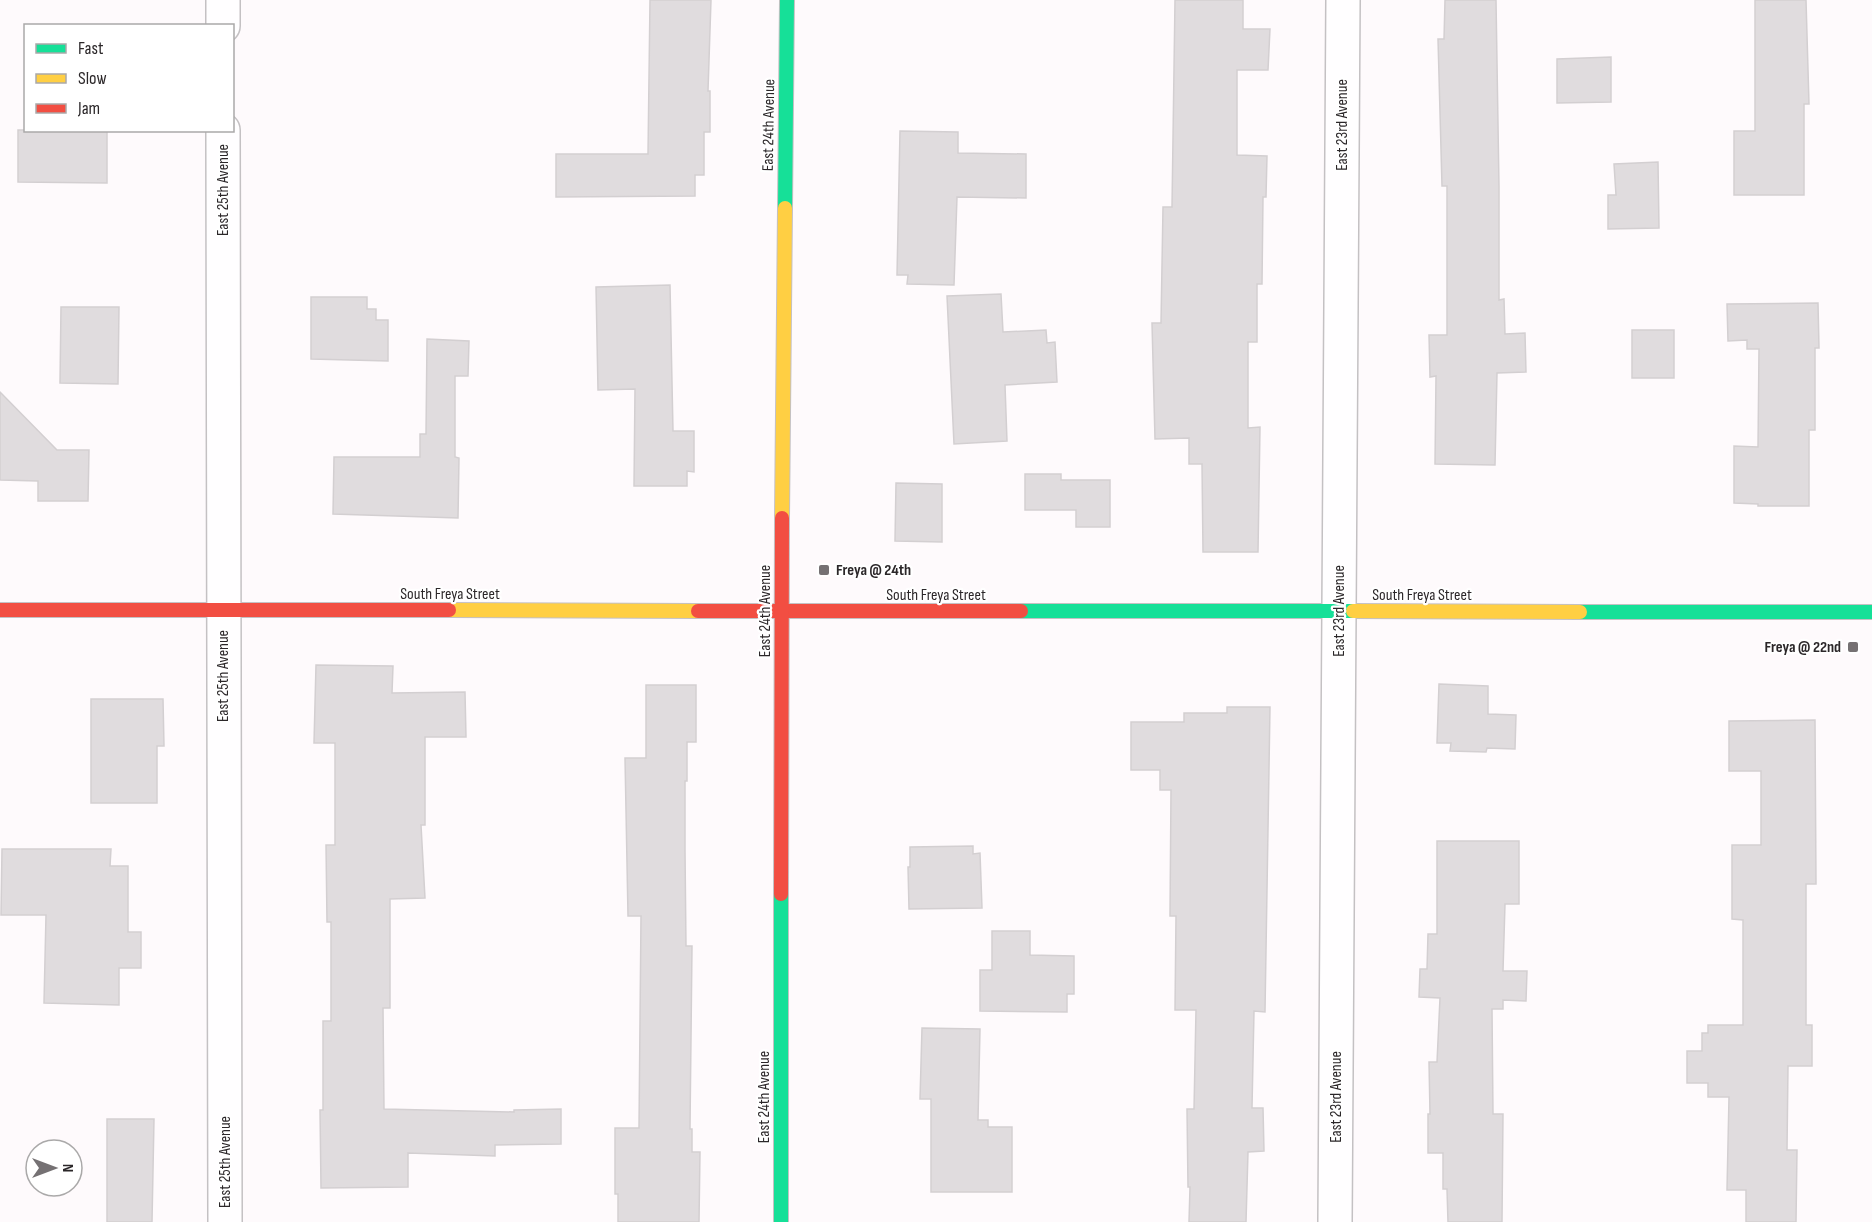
<svg xmlns="http://www.w3.org/2000/svg" width="1872" height="1222" viewBox="0 0 1872 1222" font-family="'Sofia Sans Condensed',sans-serif">
<style>
.building{fill:#e0dcde;stroke:#d3cfd1;stroke-width:1.5}
.lines{fill:none;stroke-linecap:round;stroke-linejoin:round}
.street-casing{stroke:#c4c1c3;stroke-width:36}
.fast-casing{stroke:#c4c1c3;stroke-width:16}
.slow-casing{stroke:#c4c1c3;stroke-width:16}
.jam-casing{stroke:#c4c1c3;stroke-width:16}
.street{stroke:#fffeff;stroke-width:33}
.fast{stroke:#16e098;stroke-width:14}
.slow{stroke:#ffcf43;stroke-width:14}
.jam{stroke:#f24e42;stroke-width:14}
.poi-dot{fill:#757173;stroke:#fff;stroke-width:2}
.labels{text-anchor:middle;dominant-baseline:central;stroke-width:4.5;stroke-linejoin:round;paint-order:stroke}
.street-label{font-size:16px;fill:#2b2729;stroke:#fff}
.poi-label{font-size:16px;font-weight:bold;fill:#2b2729;stroke:#fff;text-anchor:start}
</style>
<rect width="100%" height="100%" fill="#fefafc"/>
<g class="building">
<polygon points="650,0 711,0 708,91 710,91 710,132 704,132 704,175 695,175 695,196 556,197 556,154 648,154"/>
<polygon points="1175,0 1243,0 1243,29 1270,29 1268,70 1237,70 1237,155 1267,156 1266,197 1263,197 1262,284 1257,284 1257,342 1248,342 1248,428 1260,427 1258,552 1203,552 1202,464 1189,464 1189,438 1155,439 1152,323 1161,323 1163,207 1172,207"/>
<polygon points="1445,0 1496,0 1499,186 1499,300 1504,299 1505,334 1525,333 1526,372 1497,373 1495,465 1435,464 1436,376 1430,377 1429,335 1447,335 1447,186 1442,186 1438,39 1444,39"/>
<polygon points="1755,0 1806,0 1809,104 1804,104 1804,195 1734,195 1734,131 1755,131"/>
<polygon points="1611,57 1611,102 1557,103 1557,59"/>
<polygon points="18,130 107,130 107,183 18,182"/>
<polygon points="900,131 958,132 958,153 1026,154 1026,198 957,197 954,285 907,284 908,275 897,275"/>
<polygon points="1658,162 1659,228 1608,229 1608,195 1616,195 1614,164"/>
<polygon points="670,285 673,431 694,431 694,472 687,471 687,486 634,486 635,389 598,390 596,287"/>
<polygon points="1001,294 1003,332 1046,330 1047,343 1055,342 1057,382 1005,385 1007,441 954,444 947,296"/>
<polygon points="311,297 367,297 367,309 376,309 376,320 388,320 388,361 311,359"/>
<polygon points="1818,303 1819,348 1815,348 1815,430 1809,430 1809,506 1758,506 1758,504 1734,503 1734,446 1758,447 1759,349 1747,349 1747,340 1728,341 1727,304"/>
<polygon points="61,307 119,307 118,384 60,383"/>
<rect x="1632" y="330" width="42" height="48"/>
<polygon points="427,339 469,341 468,376 455,376 455,457 459,458 458,518 333,514 334,457 420,457 420,434 426,434"/>
<polygon points="0,392 57,450 89,450 88,501 38,501 38,481 0,480"/>
<polygon points="1025,474 1061,474 1061,480 1110,480 1110,527 1076,527 1076,510 1025,510"/>
<polygon points="896,483 942,484 942,542 895,541"/>
<polygon points="316,665 393,666 392,693 465,692 466,737 425,737 425,825 421,825 425,898 390,899 390,1008 383,1008 384,1109 514,1112 514,1110 561,1109 561,1144 495,1145 495,1156 408,1153 408,1187 321,1188 320,1110 323,1110 323,1021 331,1021 331,922 327,922 326,845 335,845 335,743 314,743"/>
<polygon points="1439,684 1488,686 1488,714 1516,715 1515,749 1487,748 1486,752 1450,751 1451,743 1437,743"/>
<polygon points="646,685 696,685 696,742 687,742 687,781 685,781 685,850 686,946 692,946 690,1129 692,1129 692,1152 700,1152 699,1222 618,1222 618,1194 615,1194 615,1128 639,1128 641,916 628,916 625,758 646,758"/>
<polygon points="91,699 163,699 164,746 157,746 157,803 91,803"/>
<polygon points="1227,707 1270,707 1265,1012 1254,1011 1252,1108 1263,1108 1264,1151 1248,1152 1246,1222 1189,1222 1190,1187 1188,1187 1187,1109 1194,1109 1196,1010 1175,1010 1176,916 1170,916 1171,790 1160,790 1160,770 1131,770 1131,722 1184,722 1184,713 1227,713"/>
<polygon points="1815,720 1816,884 1806,884 1806,1025 1812,1025 1812,1066 1788,1066 1787,1150 1797,1150 1796,1222 1746,1222 1746,1190 1727,1190 1729,1097 1708,1097 1708,1083 1687,1083 1687,1051 1702,1051 1702,1033 1708,1033 1708,1025 1743,1025 1743,920 1732,919 1732,845 1761,845 1761,771 1729,771 1729,721"/>
<polygon points="1437,841 1519,841 1519,904 1505,904 1503,971 1527,971 1526,1001 1503,1000 1503,1009 1492,1009 1493,1114 1503,1114 1502,1222 1448,1222 1447,1189 1443,1189 1443,1153 1428,1153 1428,1114 1430,1114 1429,1062 1437,1062 1440,998 1419,997 1420,969 1427,969 1428,934 1437,934"/>
<polygon points="973,846 973,854 980,853 982,908 909,909 908,867 910,867 910,847"/>
<polygon points="2,849 111,849 110,866 128,866 128,932 141,932 141,968 119,968 119,1005 44,1003 46,915 1,915"/>
<polygon points="992,931 1030,931 1030,955 1074,956 1074,994 1067,994 1067,1012 980,1011 980,970 992,970"/>
<polygon points="922,1028 980,1029 978,1120 988,1120 988,1127 1012,1127 1012,1192 931,1192 931,1099 920,1099"/>
<polygon points="107,1119 154,1119 152,1222 107,1222"/>
</g>
<g class="lines">
<g class="street-casing">
<g id="street">
<polyline points="223,26 223,0"/>
<polyline points="223,130 225,1222"/>
<polyline points="1335,1222 1343,0"/>
</g>
</g>
<g class="fast-casing">
<g id="fast">
<polyline points="785,208 787,0"/>
<polyline points="1021,611 1353,611"/>
<polyline points="1580,612 1872,612"/>
<polyline points="781,894 781,1222"/>
</g>
</g>
<g class="slow-casing">
<g id="slow">
<polyline points="782,518 785,208"/>
<polyline points="449,610 698,611"/>
<polyline points="1353,611 1580,612"/>
</g>
</g>
<g class="jam-casing">
<g id="jam">
<polyline points="0,610 449,610"/>
<polyline points="698,611 1021,611"/>
<polyline points="781,894 782,518"/>
</g>
</g>
<use href="#street" class="street"/>
<use href="#fast" class="fast"/>
<use href="#slow" class="slow"/>
<use href="#jam" class="jam"/>
</g>
<g class="poi-dot">
<rect x="818" y="564" width="12" height="12" rx="3"/>
<rect x="1847" y="641" width="12" height="12" rx="3"/>
</g>
<g class="labels">
<g class="street-label">
<text transform="translate(769 125) rotate(-89)">East 24th Avenue</text>
<text transform="translate(1342 125) rotate(-90)">East 23rd Avenue</text>
<text transform="translate(223 190) rotate(-90)">East 25th Avenue</text>
<text x="450" y="594">South Freya Street</text>
<text x="936" y="595">South Freya Street</text>
<text x="1422" y="595">South Freya Street</text>
<text transform="translate(765 611) rotate(-90)">East 24th Avenue</text>
<text transform="translate(1339 611) rotate(-90)">East 23rd Avenue</text>
<text transform="translate(223 676) rotate(-90)">East 25th Avenue</text>
<text transform="translate(764 1097) rotate(-90)">East 24th Avenue</text>
<text transform="translate(1336 1097) rotate(-90)">East 23rd Avenue</text>
<text transform="translate(225 1162) rotate(-90)">East 25th Avenue</text>
</g>
<g class="poi-label">
<text x="836" y="570">Freya @ 24th</text>
<text x="1841" y="647" text-anchor="end">Freya @ 22nd</text>
</g>
</g>
<rect x="24" y="24" width="210" height="108" fill="#ffffff" stroke="#aaa9a9" stroke-width="1.5"/>
<rect x="36" y="44" width="30" height="9" fill="#16e098" stroke="#aaa9a9" stroke-width="1.5"/>
<text x="78" y="54" font-size="18" fill="#2b2729">Fast</text>
<rect x="36" y="74" width="30" height="9" fill="#ffcf43" stroke="#aaa9a9" stroke-width="1.5"/>
<text x="78" y="84" font-size="18" fill="#2b2729">Slow</text>
<rect x="36" y="104" width="30" height="9" fill="#f24e42" stroke="#aaa9a9" stroke-width="1.5"/>
<text x="78" y="114" font-size="18" fill="#2b2729">Jam</text>
<g transform="translate(54 1168) rotate(90)"><circle r="28" fill="#ffffff" stroke="#aaa9a9" stroke-width="1.5"/>
<path d="M0-4.5L10 22L0 15L-10 22Z" fill="#757173"/>
<text y="-9" font-size="16" font-weight="bold" text-anchor="middle" fill="#2b2729">N</text>
</g>
</svg>
